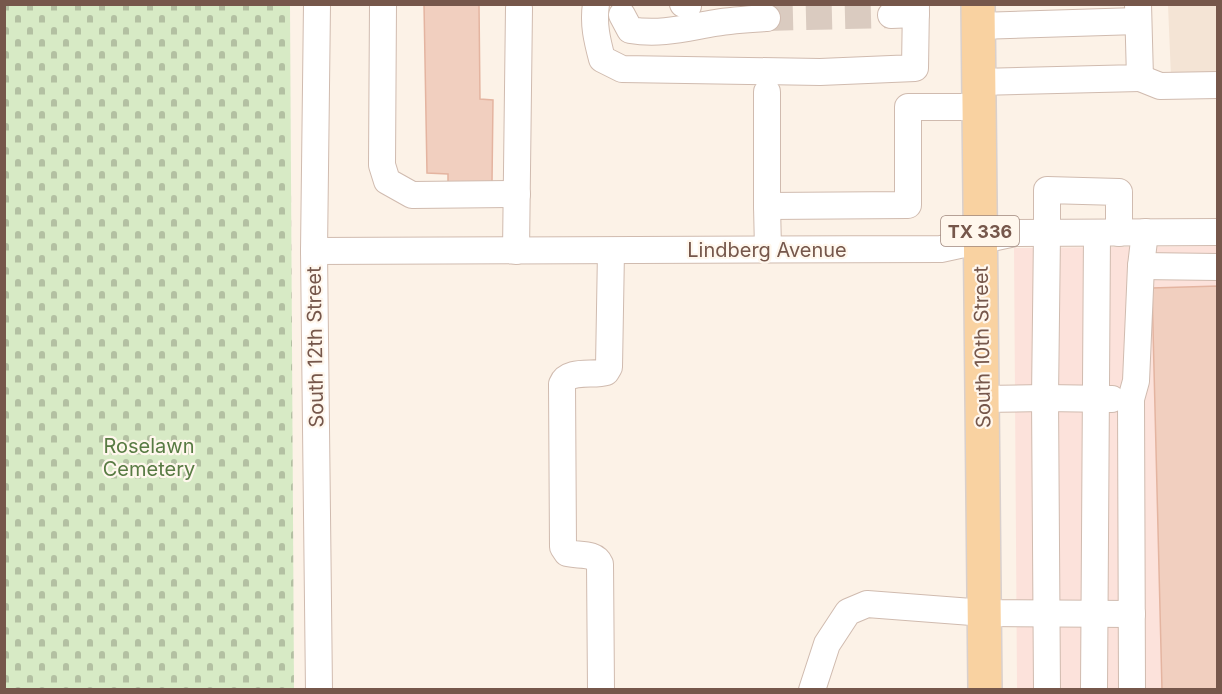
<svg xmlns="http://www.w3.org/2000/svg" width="1222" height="694" viewBox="0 0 1222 694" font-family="Inter,sans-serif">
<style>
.residential{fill:#f4e4d5}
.commercial{fill:#fce2db}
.cemetery{fill:url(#cemetery-stones)}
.building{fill:#f1cfbf;stroke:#e4b4a0;stroke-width:1.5}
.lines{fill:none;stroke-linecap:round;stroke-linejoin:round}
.minor-tunnel{stroke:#dacbc0;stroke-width:26;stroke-dasharray:26 13;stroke-linecap:butt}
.minor-casing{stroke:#d0bbaf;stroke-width:28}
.major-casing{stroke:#d9d0cd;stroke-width:36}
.minor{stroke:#fff;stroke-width:26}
.major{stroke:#f9d2a1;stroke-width:33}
.labels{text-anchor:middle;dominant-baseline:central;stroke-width:4.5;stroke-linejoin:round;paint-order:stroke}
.shield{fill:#fff7ed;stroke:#9f877c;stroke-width:1.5}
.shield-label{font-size:18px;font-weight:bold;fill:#76574b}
.street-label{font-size:20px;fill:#76574b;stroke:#fff7ed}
.park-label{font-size:20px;fill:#587b43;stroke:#fff7ed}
</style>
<defs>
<pattern id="cemetery-stones" width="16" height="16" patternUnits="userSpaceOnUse" patternTransform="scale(1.5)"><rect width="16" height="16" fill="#d7eac5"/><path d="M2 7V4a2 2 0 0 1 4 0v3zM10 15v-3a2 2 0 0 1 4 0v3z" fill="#b3c0a2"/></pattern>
</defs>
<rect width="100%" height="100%" fill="#fcf2e7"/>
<polygon class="residential" points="1168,5 1217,5 1217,77 1171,77"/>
<polygon class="commercial" points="1217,246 1217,689 1017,689 1014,248"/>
<polygon class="cemetery" points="4,5 290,5 294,689 5,689"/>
<g class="building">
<polygon points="424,4 479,4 480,99 493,100 492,183 448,183 448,174 427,173"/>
<polygon points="1218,286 1218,690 1162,690 1152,288"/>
</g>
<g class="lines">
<polyline class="minor-tunnel" points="767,18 891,15"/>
<g class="minor-casing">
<g id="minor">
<polyline points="317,4 314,251 319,690"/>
<polyline points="383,4 382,165 387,181 412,195 517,194"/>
<path d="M596,4C593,24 597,40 602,59L622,69L820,72L915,68L916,4"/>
<polyline points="683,4 688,6"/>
<path d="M622,15L630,30C661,35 685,28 715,23C732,20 750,19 767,18"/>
<polyline points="891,15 916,14"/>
<polyline points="978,26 1138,21"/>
<polyline points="1140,78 1160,86 1218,85"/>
<polyline points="979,82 1140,78 1138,4"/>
<polyline points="767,92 767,206 908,205 908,107 979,107"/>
<polyline points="767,206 768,249"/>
<polyline points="314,251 941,249 1015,233 1218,232"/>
<polyline points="516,251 519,8"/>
<polyline points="1141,266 1218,267"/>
<polyline points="982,399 1045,398 1112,399"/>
<path d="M601,690L600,564C595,552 578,556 567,553L563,547L562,384C568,369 593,376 606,372L609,367L611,251"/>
<polyline points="812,690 827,644 848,612 867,604 985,613 1132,614"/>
<polyline points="1047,690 1045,398 1047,233 1047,190 1119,192 1119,233"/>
<polyline points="1094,690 1097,233"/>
<polyline points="1132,690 1131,399 1136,381 1141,266 1145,232"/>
</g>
</g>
<g class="major-casing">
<polyline id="major" points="978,4 985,690"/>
</g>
<use href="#minor" class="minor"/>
<use href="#major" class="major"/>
</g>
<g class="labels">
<rect class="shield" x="941" y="216" width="78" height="30" rx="4.5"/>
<g class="shield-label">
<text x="980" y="231">TX 336</text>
</g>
<g class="street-label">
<text x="767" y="250">Lindberg Avenue</text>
<text transform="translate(315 347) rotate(-91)">South 12th Street</text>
<text transform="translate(982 347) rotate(-91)">South 10th Street</text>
</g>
<g class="park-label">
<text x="149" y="446">Roselawn<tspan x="149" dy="23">Cemetery</tspan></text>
</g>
</g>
<rect width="1222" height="694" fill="none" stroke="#76574b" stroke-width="12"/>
</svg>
